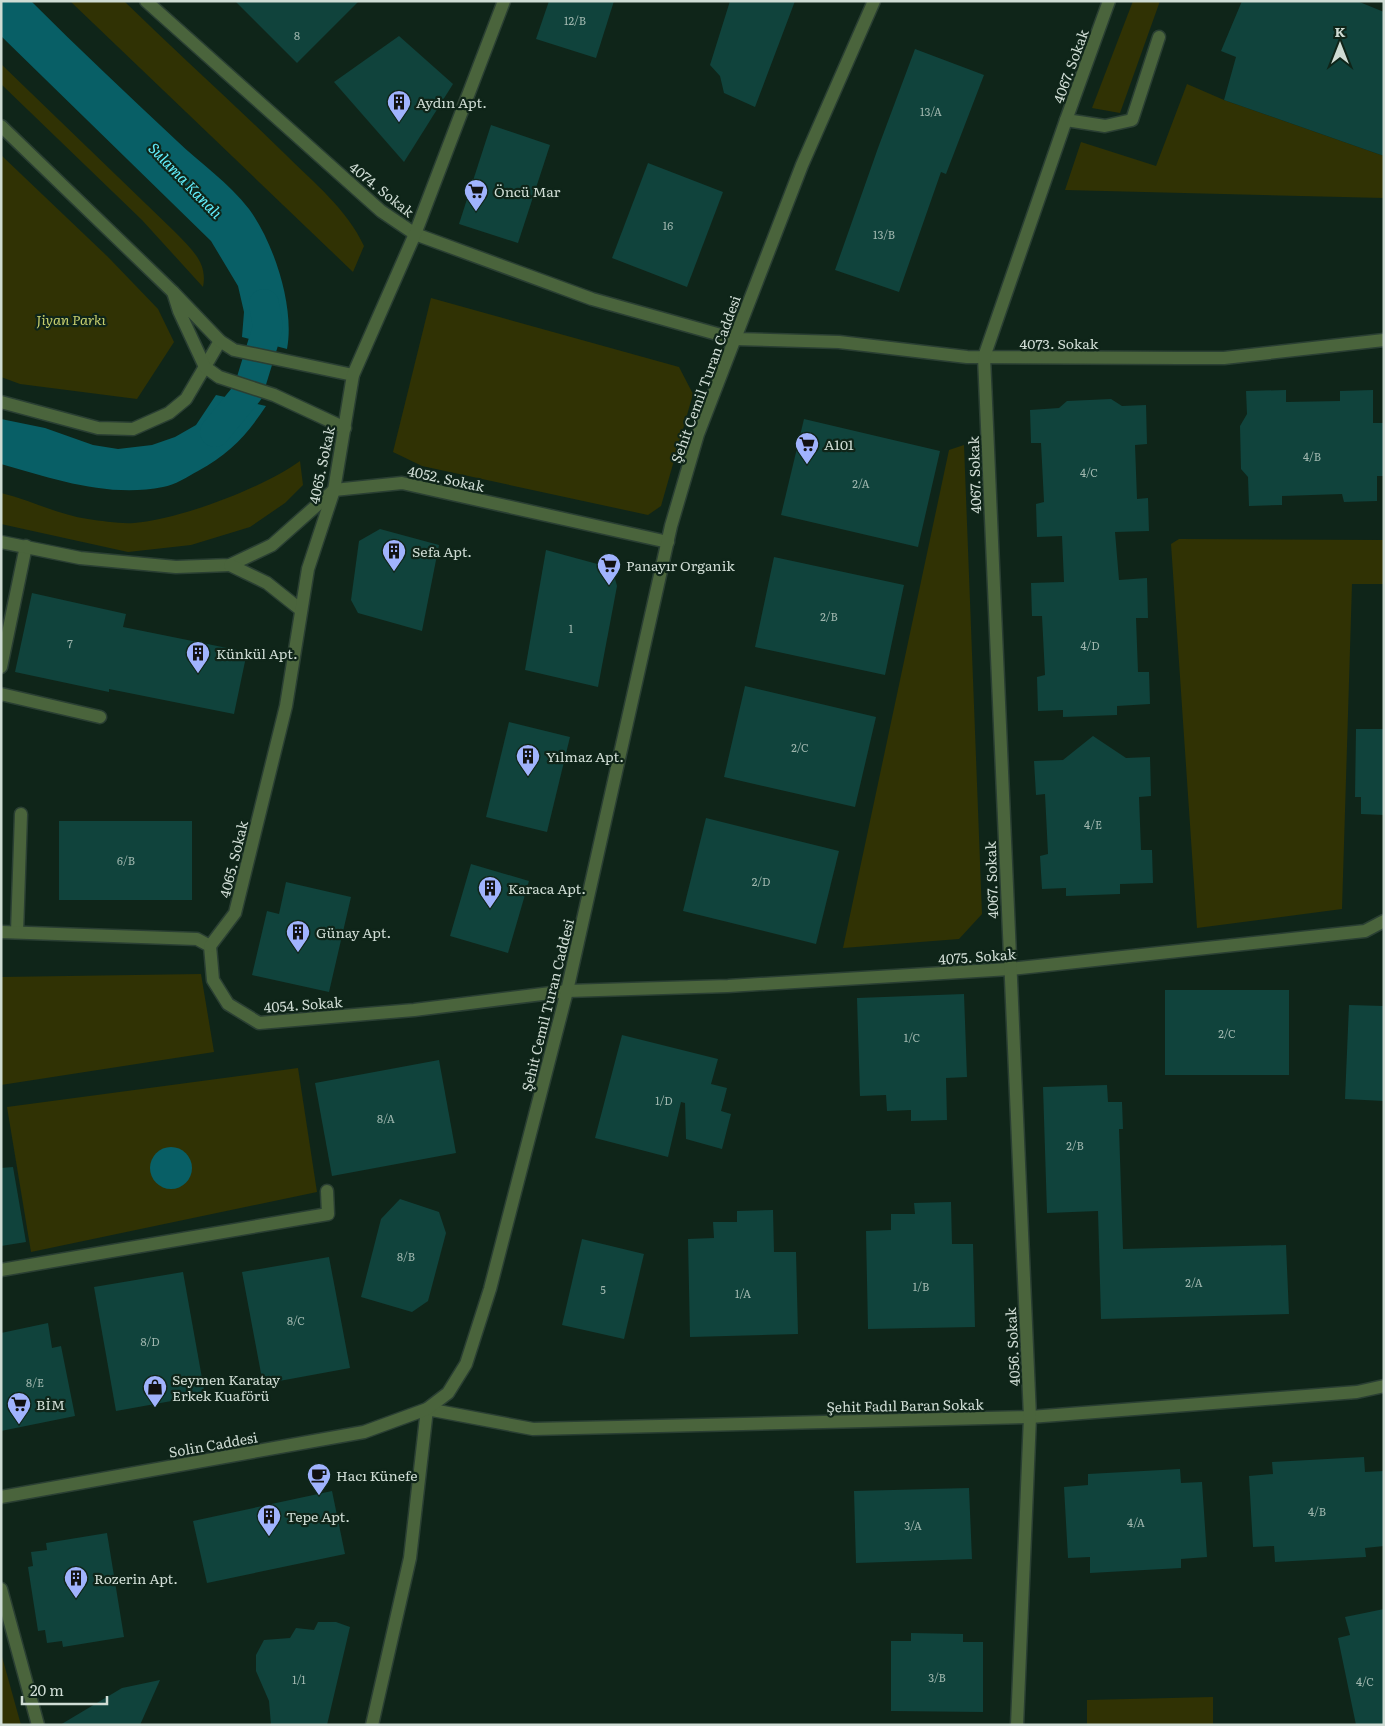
<svg xmlns="http://www.w3.org/2000/svg" width="1385" height="1726" viewBox="0 0 1385 1726" font-family="Literata,serif">
<style>
.green{fill:#303204}
.water{fill:#085f66}
.lines{fill:none;stroke-linecap:round;stroke-linejoin:round}
.canal{stroke:#085f66;stroke-width:30}
.building{fill:#10433c}
.service-casing{stroke:#2a3f33;stroke-width:15}
.minor-casing{stroke:#2a3f33;stroke-width:15}
.tertiary-casing{stroke:#2a3f33;stroke-width:15}
.service{stroke:#4a643c;stroke-width:12}
.minor{stroke:#4a643c;stroke-width:12}
.tertiary{stroke:#4a643c;stroke-width:12}
.labels{text-anchor:middle;dominant-baseline:central;stroke-width:4.5;stroke-linejoin:round;paint-order:stroke}
.number-label{font-size:11px;fill:#9fb6ae}
.street-label{font-size:14px;fill:#cfdcd4;stroke:#0f2519}
.poi-label{font-size:14px;fill:#cfdcd4;stroke:#0f2519;text-anchor:start}
.park-label{font-size:14px;font-style:italic;fill:#c8cf6e;stroke:#0f2519}
.water-label{font-size:15px;font-style:italic;fill:#62effd;stroke:#0f2519}
</style>
<rect width="100%" height="100%" fill="#0f2519"/>
<g class="green">
<path d="M70,1H124C177,53 232,102 285,154C313,182 347,209 364,246L353,272Z"/>
<polygon points="1133,1 1160,1 1120,113 1092,108"/>
<path d="M1,64L175,232C191,249 208,262 203,287L142,220L1,84Z"/>
<polygon points="1187,84 1224,100 1384,156 1384,198 1065,190 1081,142 1156,166"/>
<polygon points="1,155 108,257 158,309 174,342 137,399 20,384 1,377"/>
<polygon points="431,298 679,367 693,394 661,506 648,515 422,466 393,452"/>
<polygon points="964,445 982,914 959,939 843,948 949,450"/>
<path d="M300,461L303,485L285,503L250,527L191,545L128,552L1,524V493C30,500 59,515 88,519C102,521 120,524 134,523C178,520 265,487 300,461Z"/>
<polygon points="1179,539 1384,540 1384,584 1352,584 1342,909 1197,928 1171,544"/>
<polygon points="201,974 214,1052 1,1085 1,977"/>
<polygon points="298,1068 317,1192 31,1252 7,1107"/>
<polygon points="1,1653 21,1725 1,1725"/>
<polygon points="1213,1697 1213,1725 1087,1725 1087,1700"/>
</g>
<g class="water">
<path d="M1,1H31C79,49 128,95 177,141C200,163 229,183 249,209C274,243 295,307 287,349L242,337L244,312L238,286L211,241L1,36Z"/>
<path d="M216,395L266,406C247,435 229,454 198,471C187,477 175,485 163,487C109,498 53,479 1,464V419L45,428L93,445L118,449L152,445L175,437L196,425Z"/>
<circle cx="171" cy="1168" r="21"/>
</g>
<g class="lines">
<polyline class="canal" points="215,432 248,392 268,327 264,304"/>
</g>
<g class="building">
<polygon points="235,1 359,1 297,63"/>
<polygon points="549,1 614,1 596,58 536,39"/>
<polygon points="730,1 795,1 755,107 724,93 720,76 710,65"/>
<polygon points="1242,1 1357,1 1384,12 1384,156 1224,100 1236,57 1221,51"/>
<polygon points="399,36 453,84 404,162 334,82"/>
<polygon points="915,49 984,75 946,174 941,172 899,292 835,270 878,148"/>
<polygon points="491,125 550,145 518,243 459,224"/>
<polygon points="648,163 723,192 687,287 612,258"/>
<polygon points="1286,390 1286,402 1340,401 1340,391 1373,390 1373,423 1383,423 1384,476 1377,476 1377,501 1344,502 1342,494 1282,496 1282,505 1249,506 1248,477 1241,469 1240,426 1247,414 1246,391"/>
<polygon points="1111,399 1122,406 1146,405 1147,444 1135,445 1137,499 1148,498 1149,531 1115,532 1119,580 1147,578 1148,618 1136,618 1138,672 1149,672 1150,704 1117,706 1117,715 1063,717 1063,710 1038,711 1037,677 1045,675 1042,616 1032,616 1031,583 1064,582 1062,536 1037,537 1036,504 1044,502 1041,443 1031,443 1030,410 1059,408 1067,401"/>
<polygon points="804,419 940,451 918,547 781,515"/>
<polygon points="380,529 439,545 422,631 358,613 351,600 359,541"/>
<polygon points="546,550 612,568 617,586 598,687 525,670"/>
<polygon points="774,557 904,585 885,675 755,647"/>
<polygon points="32,593 126,614 123,627 247,652 234,714 109,689 109,692 15,672"/>
<polygon points="745,686 876,717 855,807 724,777"/>
<polygon points="509,722 570,737 547,832 486,817"/>
<polygon points="1356,729 1384,729 1384,815 1361,814 1361,797 1355,797"/>
<polygon points="1093,736 1126,758 1150,757 1151,796 1139,797 1141,850 1152,850 1153,883 1120,884 1120,894 1066,896 1066,888 1042,889 1040,856 1048,854 1045,794 1036,795 1034,761 1063,760"/>
<polygon points="706,818 839,851 816,944 683,911"/>
<rect x="59" y="821" width="133" height="79"/>
<polygon points="471,864 529,881 508,953 450,936"/>
<polygon points="286,882 351,897 329,992 252,975 267,911 279,914"/>
<rect x="1165" y="990" width="124" height="85"/>
<polygon points="964,994 967,1077 946,1078 947,1120 911,1121 911,1110 887,1111 886,1095 860,1096 857,998"/>
<polygon points="1349,1005 1384,1006 1384,1101 1345,1099"/>
<polygon points="622,1035 718,1059 711,1084 727,1088 721,1111 731,1114 722,1149 686,1139 685,1103 681,1102 668,1157 595,1138"/>
<polygon points="439,1060 456,1153 332,1176 315,1083"/>
<polygon points="1107,1085 1108,1102 1122,1102 1123,1129 1119,1129 1123,1249 1286,1245 1289,1314 1101,1319 1098,1211 1047,1213 1043,1087"/>
<polygon points="13,1167 26,1242 1,1246 1,1168"/>
<polygon points="400,1199 439,1212 446,1233 428,1301 412,1312 361,1297 381,1219"/>
<polygon points="951,1202 952,1244 973,1244 975,1327 868,1329 866,1231 891,1230 891,1214 915,1214 914,1203"/>
<polygon points="773,1210 774,1252 796,1252 798,1334 690,1337 688,1239 714,1238 713,1222 737,1222 737,1211"/>
<polygon points="582,1239 644,1254 624,1339 562,1325"/>
<polygon points="329,1257 350,1368 263,1384 242,1272"/>
<polygon points="183,1272 205,1395 116,1411 94,1287"/>
<polygon points="48,1323 52,1348 61,1346 75,1416 1,1431 1,1333"/>
<polygon points="1364,1457 1365,1472 1384,1471 1384,1546 1365,1548 1366,1557 1275,1562 1274,1546 1253,1547 1249,1476 1273,1474 1272,1462"/>
<polygon points="1180,1469 1181,1483 1202,1482 1207,1557 1181,1559 1181,1568 1090,1573 1090,1557 1068,1558 1064,1487 1088,1485 1088,1474"/>
<polygon points="969,1488 972,1559 856,1563 854,1491"/>
<polygon points="332,1491 345,1554 207,1583 193,1521"/>
<polygon points="107,1533 124,1637 63,1647 62,1641 47,1643 45,1630 38,1631 28,1567 33,1566 31,1552 47,1550 46,1543"/>
<polygon points="1384,1609 1384,1725 1356,1725 1338,1638 1350,1635 1345,1617"/>
<polygon points="318,1622 336,1622 350,1627 327,1725 271,1725 269,1701 256,1671 256,1655 264,1640 290,1638 296,1628 314,1630"/>
<polygon points="911,1633 963,1634 963,1642 983,1642 983,1712 891,1711 891,1641 911,1641"/>
<polygon points="160,1680 140,1725 60,1725 122,1688"/>
</g>
<g class="lines">
<g class="service-casing">
<g id="service">
<polyline points="1066,120 1105,126 1132,120 1159,37"/>
<polyline points="1,667 26,546"/>
<polyline points="1,694 100,717"/>
<polyline points="17,932 21,814"/>
<polyline points="1,1270 328,1214 327,1191"/>
</g>
</g>
<g class="minor-casing">
<g id="minor">
<polyline points="146,1 381,211 415,234 592,299 735,339 839,342 967,357 1181,358 1224,358 1384,340"/>
<polyline points="1,126 173,292"/>
<polyline points="1,402 98,428 133,429 169,413 186,399 220,341"/>
<polyline points="345,428 274,395 219,377 205,367 179,311 173,292 220,341 234,350 353,375"/>
<polyline points="1,542 80,558 176,567 230,565 272,545 334,490 402,483 668,542"/>
<polyline points="230,565 267,583 301,610"/>
<polyline points="1,932 197,939 210,946 213,980 228,1004 259,1023 414,1010 567,991 728,986 1010,969 1365,931 1384,921"/>
<polyline points="210,946 235,913 286,706 308,569 334,490 353,375 415,234 504,1"/>
<polyline points="1,1589 38,1725"/>
<polyline points="372,1725 410,1558 427,1409 533,1429 1030,1417 1357,1392 1384,1386"/>
<polyline points="1017,1725 1030,1417 984,357 1066,120 1109,1"/>
</g>
</g>
<g class="tertiary-casing">
<polyline id="tertiary" points="1,1497 364,1432 427,1409 448,1393 466,1364 490,1289 567,991 671,526 698,434 802,165 874,1"/>
</g>
<use href="#service" class="service"/>
<use href="#minor" class="minor"/>
<use href="#tertiary" class="tertiary"/>
</g>
<defs>
<g id="building-pin" transform="scale(1.25)"><path d="M0 17L-7.5 6A9.5 9.5 0 1 1 7.5 6Z" fill="#a0b3fd" stroke="#0f2519"/><path d="M-4-6H4V6H1V3H-1V6H-4ZM-2.5-4.3h1.7v1.8h-1.7ZM.8-4.3h1.7v1.8H.8ZM-2.5-1h1.7V.8h-1.7ZM.8-1h1.7V.8H.8Z" fill="#111"/></g>
<g id="supermarket-pin" transform="scale(1.25)"><path d="M0 17L-7.5 6A9.5 9.5 0 1 1 7.5 6Z" fill="#a0b3fd" stroke="#0f2519"/><path d="M-6-5.5h2.5l.6 2H6L4.5 2H-2.5L-4.4-4H-6ZM-1.5 3.2a1.3 1.3 0 1 0 .1 0ZM3 3.2a1.3 1.3 0 1 0 .1 0Z" fill="#111"/></g>
<g id="shop-pin" transform="scale(1.25)"><path d="M0 17L-7.5 6A9.5 9.5 0 1 1 7.5 6Z" fill="#a0b3fd" stroke="#0f2519"/><path d="M-5-2.5h2.3a2.7 3.5 0 0 1 5.4 0H5L5.5 6h-11ZM-1.5-2.5h3a1.5 2.3 0 0 0-3 0Z" fill="#111"/></g>
<g id="cafe-pin" transform="scale(1.25)"><path d="M0 17L-7.5 6A9.5 9.5 0 1 1 7.5 6Z" fill="#a0b3fd" stroke="#0f2519"/><path d="M-5.5-4.5H6V0H3Q3 3.5 0 3.5H-2.5Q-5.5 3.5-5.5 0ZM3-3.2v2h1.7v-2ZM-6 4.5H4V6H-6Z" fill="#111"/></g>
</defs>
<g fill-rule="evenodd">
<use href="#building-pin" x="399" y="102"/>
<use href="#supermarket-pin" x="476" y="191"/>
<use href="#supermarket-pin" x="807" y="444"/>
<use href="#building-pin" x="394" y="551"/>
<use href="#supermarket-pin" x="609" y="565"/>
<use href="#building-pin" x="198" y="653"/>
<use href="#building-pin" x="528" y="756"/>
<use href="#building-pin" x="490" y="888"/>
<use href="#building-pin" x="298" y="932"/>
<use href="#shop-pin" x="155" y="1387"/>
<use href="#supermarket-pin" x="19" y="1404"/>
<use href="#cafe-pin" x="319" y="1475"/>
<use href="#building-pin" x="269" y="1516"/>
<use href="#building-pin" x="76" y="1578"/>
</g>
<g class="labels">
<g class="number-label">
<text x="575" y="20">12/B</text>
<text x="297" y="35">8</text>
<text x="931" y="111">13/A</text>
<text x="668" y="225">16</text>
<text x="884" y="234">13/B</text>
<text x="1312" y="456">4/B</text>
<text x="1089" y="472">4/C</text>
<text x="861" y="483">2/A</text>
<text x="829" y="616">2/B</text>
<text x="571" y="628">1</text>
<text x="70" y="643">7</text>
<text x="1090" y="645">4/D</text>
<text x="800" y="747">2/C</text>
<text x="1093" y="824">4/E</text>
<text x="126" y="860">6/B</text>
<text x="761" y="881">2/D</text>
<text x="1227" y="1033">2/C</text>
<text x="912" y="1037">1/C</text>
<text x="664" y="1100">1/D</text>
<text x="386" y="1118">8/A</text>
<text x="1075" y="1145">2/B</text>
<text x="406" y="1256">8/B</text>
<text x="1194" y="1282">2/A</text>
<text x="921" y="1286">1/B</text>
<text x="603" y="1289">5</text>
<text x="743" y="1293">1/A</text>
<text x="296" y="1320">8/C</text>
<text x="150" y="1341">8/D</text>
<text x="35" y="1382">8/E</text>
<text x="1317" y="1511">4/B</text>
<text x="1136" y="1522">4/A</text>
<text x="913" y="1525">3/A</text>
<text x="937" y="1677">3/B</text>
<text x="299" y="1679">1/1</text>
<text x="1365" y="1681">4/C</text>
</g>
<g class="street-label">
<text transform="translate(1070 66) rotate(-70)">4067. Sokak</text>
<text transform="translate(382 189) rotate(39)">4074. Sokak</text>
<text x="1059" y="343">4073. Sokak</text>
<text transform="translate(705 379) rotate(-70)">Şehit Cemil Turan Caddesi</text>
<text transform="translate(321 465) rotate(-78)">4065. Sokak</text>
<text transform="translate(974 475) rotate(-92)">4067. Sokak</text>
<text transform="translate(446 478) rotate(12)">4052. Sokak</text>
<text transform="translate(233 859) rotate(-76)">4065. Sokak</text>
<text transform="translate(991 880) rotate(-92)">4067. Sokak</text>
<text transform="translate(977 956) rotate(-4)">4075. Sokak</text>
<text transform="translate(303 1004) rotate(-4)">4054. Sokak</text>
<text transform="translate(547 1005) rotate(-76)">Şehit Cemil Turan Caddesi</text>
<text transform="translate(1012 1347) rotate(-93)">4056. Sokak</text>
<text transform="translate(905 1405) rotate(-1)">Şehit Fadıl Baran Sokak</text>
<text transform="translate(213 1444) rotate(-10)">Solin Caddesi</text>
</g>
<g class="poi-label">
<text x="416" y="102">Aydın Apt.</text>
<text x="494" y="191">Öncü Mar</text>
<text x="824" y="444">A101</text>
<text x="412" y="551">Sefa Apt.</text>
<text x="626" y="565">Panayır Organik</text>
<text x="216" y="653">Künkül Apt.</text>
<text x="546" y="756">Yılmaz Apt.</text>
<text x="508" y="888">Karaca Apt.</text>
<text x="316" y="932">Günay Apt.</text>
<text x="172" y="1379">Seymen Karatay<tspan x="172" dy="16">Erkek Kuaförü</tspan></text>
<text x="36" y="1404">BİM</text>
<text x="336" y="1475">Hacı Künefe</text>
<text x="286" y="1516">Tepe Apt.</text>
<text x="94" y="1578">Rozerin Apt.</text>
</g>
<g class="park-label">
<text x="71" y="319">Jiyan Parkı</text>
</g>
<g class="water-label">
<text transform="translate(186 180) rotate(46)">Sulama Kanalı</text>
</g>
</g>
<rect width="1385" height="1726" fill="none" stroke="#cfdcd4" stroke-width="5"/>
<g transform="translate(1340 45)" stroke="#0f2519" stroke-width="4" paint-order="stroke">
<path d="M0-4L9 19L0 12L-9 19Z" fill="#cfdcd4"/>
<text y="-8" font-size="14" font-weight="bold" text-anchor="middle" fill="#cfdcd4">K</text>
</g>
<path d="M22 1696v8h85v-8" fill="none" stroke="#cfdcd4" stroke-width="2.5"/>
<text x="30" y="1696" font-size="15" fill="#cfdcd4" stroke="#0f2519" stroke-width="4" paint-order="stroke">20 m</text>
</svg>
